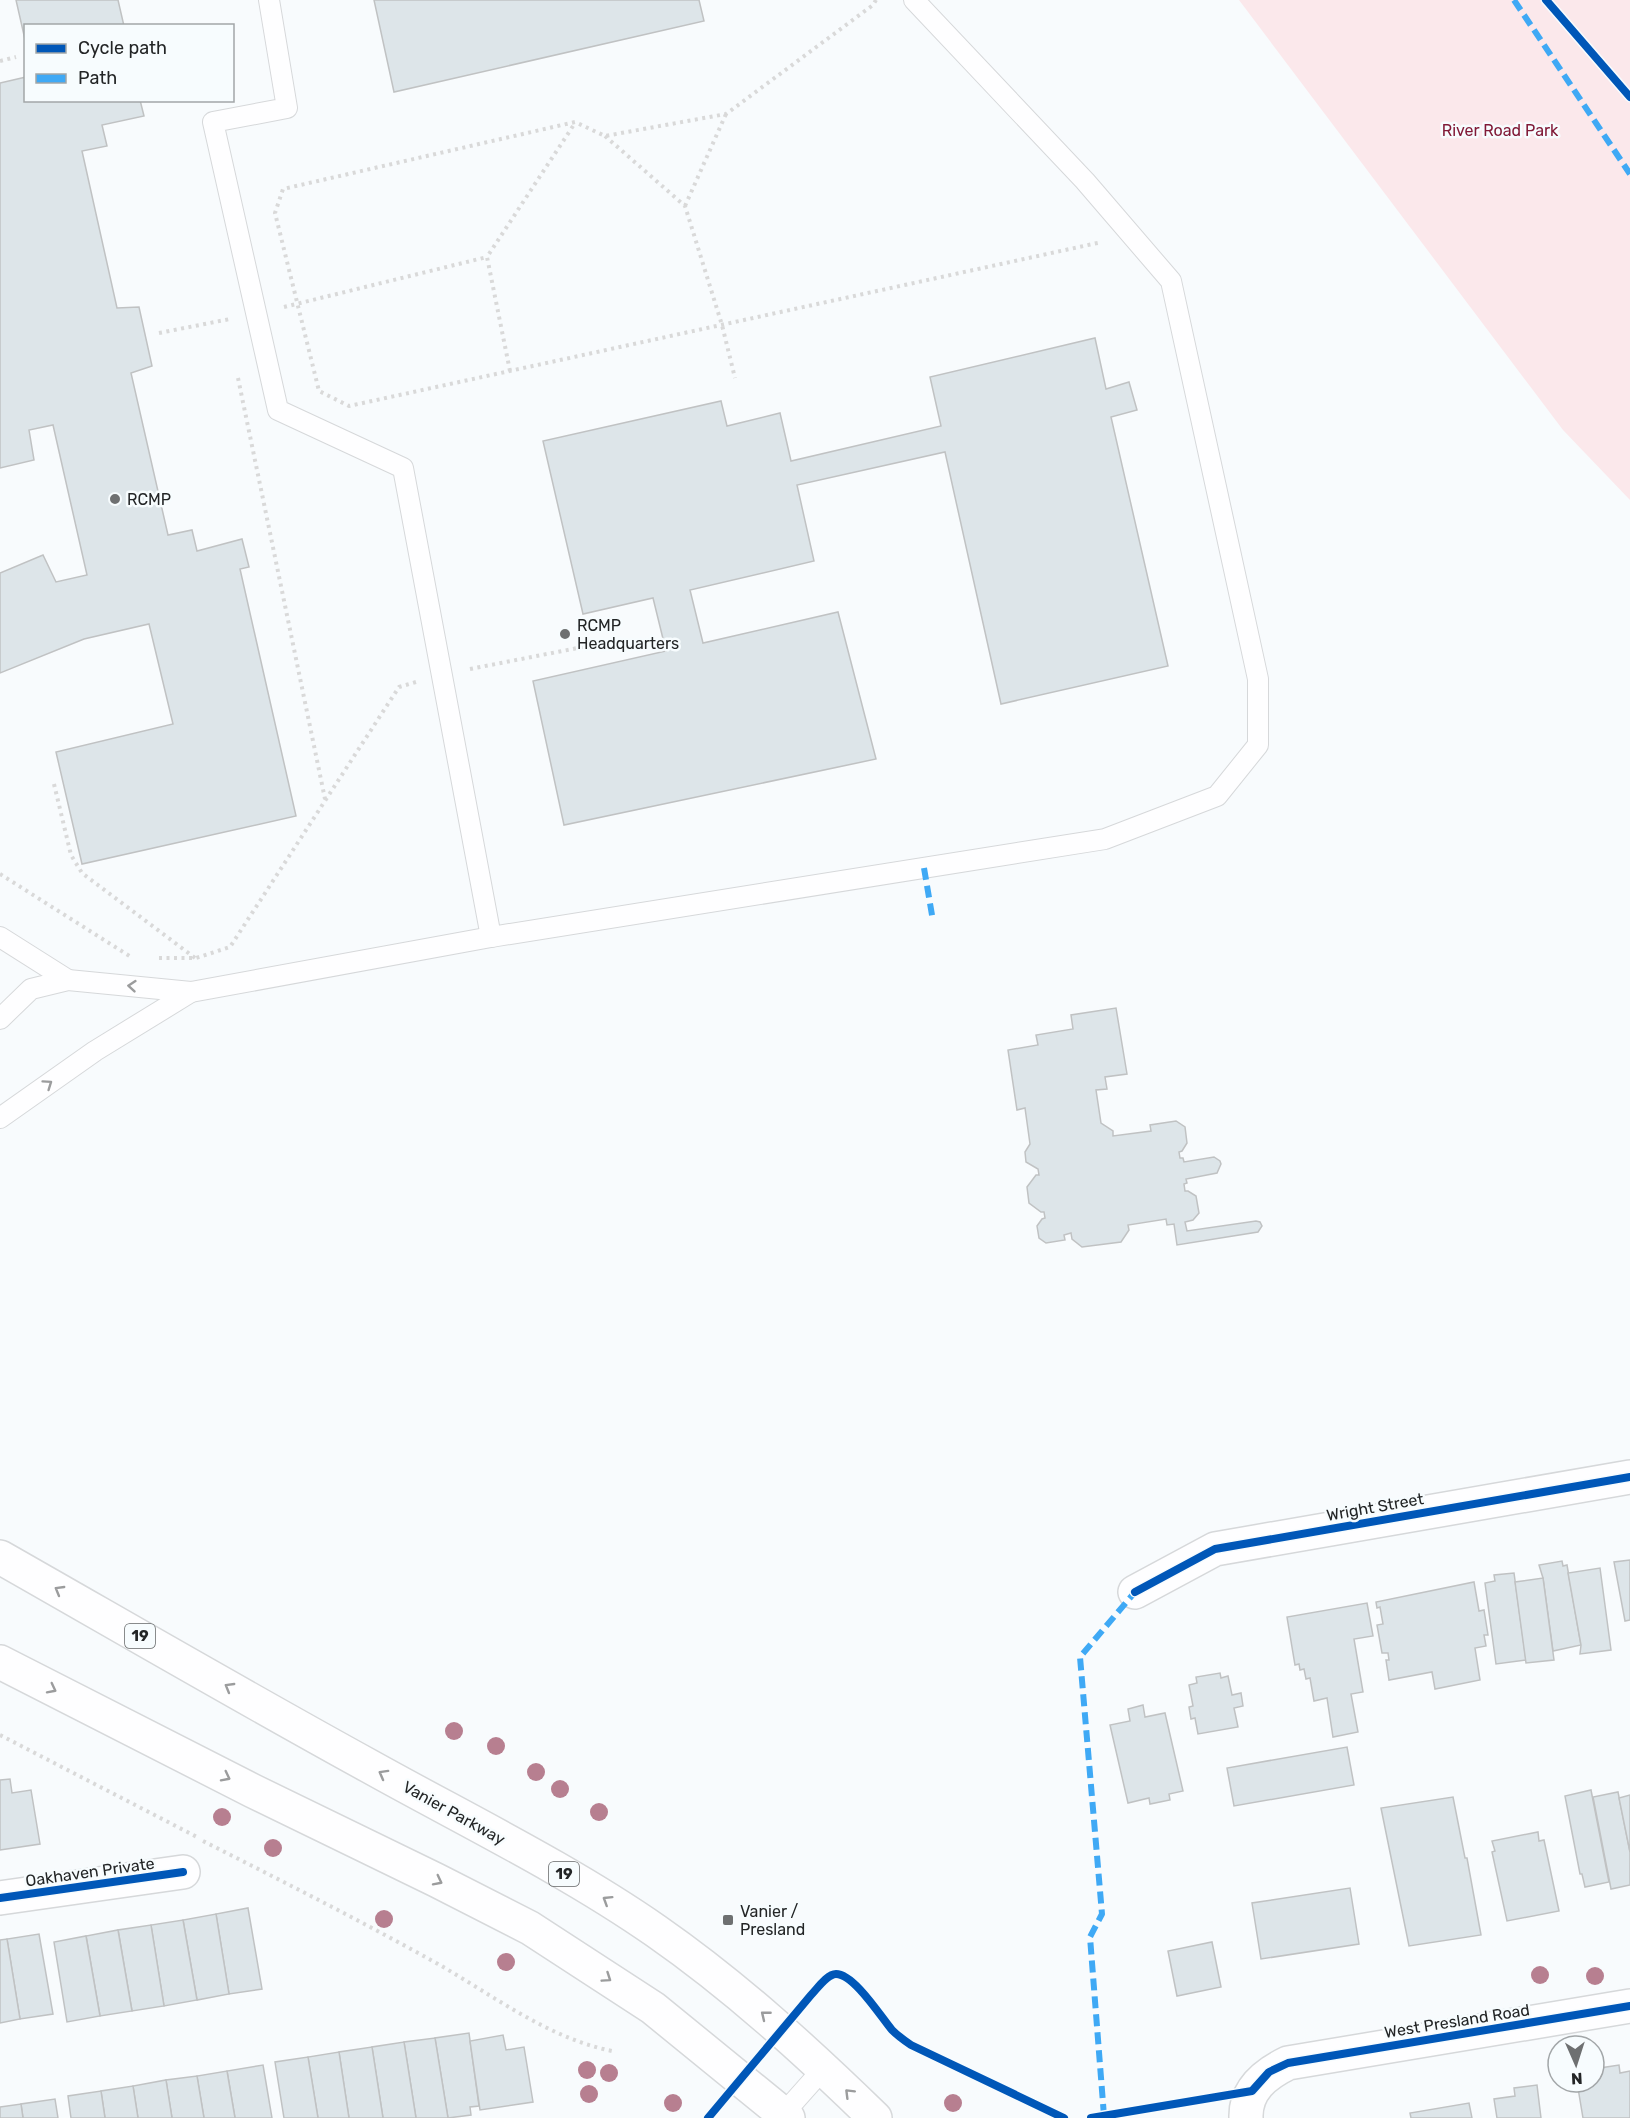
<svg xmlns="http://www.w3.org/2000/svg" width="1630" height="2118" viewBox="0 0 1630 2118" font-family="Rubik,sans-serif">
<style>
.green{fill:#fbe8eb}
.building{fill:#dde5e9;stroke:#c0c2c3;stroke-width:1.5}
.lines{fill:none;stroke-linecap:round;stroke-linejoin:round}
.service-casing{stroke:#d6d8da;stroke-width:22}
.minor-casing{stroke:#d6d8da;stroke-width:36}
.primary-casing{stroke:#d6d8da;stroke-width:36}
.path{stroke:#d9d9d9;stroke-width:4;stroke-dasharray:3 4.5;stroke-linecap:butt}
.service{stroke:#fefeff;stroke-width:20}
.minor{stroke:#fefeff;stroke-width:33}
.primary{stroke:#fefeff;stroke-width:33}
.quiet{stroke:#3fa9f5;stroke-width:6;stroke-dasharray:12 6;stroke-linecap:butt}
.cycleway-casing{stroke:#f7fcfe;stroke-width:11}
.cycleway{stroke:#0057b8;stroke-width:8}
.tree{fill:#b77f90}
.oneway{stroke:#9b9c9d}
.poi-dot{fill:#6e7071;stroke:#f7fcfe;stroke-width:2}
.labels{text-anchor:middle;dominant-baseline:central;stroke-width:5;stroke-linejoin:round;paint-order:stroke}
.shield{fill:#f7fcfe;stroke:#636667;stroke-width:1.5}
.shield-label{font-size:15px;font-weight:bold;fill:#232526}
.park-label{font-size:16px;fill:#811a37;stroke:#f7fcfe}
.poi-label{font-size:16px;fill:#232526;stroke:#f7fcfe;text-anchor:start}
.street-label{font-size:16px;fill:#232526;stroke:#f7fcfe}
</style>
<rect width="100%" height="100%" fill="#f8fbfd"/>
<polygon class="green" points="1239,0 1630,0 1630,500 1563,430"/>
<g class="building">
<polygon points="16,0 118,0 124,26 26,26 26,44"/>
<polygon points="374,0 699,0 704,21 394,92"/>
<polygon points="26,77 26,100 140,100 144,116 102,125 107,146 82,151 117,308 139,307 152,366 131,373 168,535 192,530 197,551 242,539 249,567 240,569 296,816 82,864 56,752 173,724 149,624 84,639 0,673 0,573 43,555 56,582 87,575 53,425 29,430 34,460 0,468 0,83"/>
<polygon points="1095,338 1106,389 1129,382 1137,410 1111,417 1168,666 1001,704 945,452 797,485 814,561 690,590 703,643 838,612 876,759 564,825 533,681 666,651 653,598 583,614 543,441 721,401 727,426 780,413 791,461 941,426 930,377"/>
<polygon points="1116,1008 1127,1074 1105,1077 1107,1089 1096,1090 1101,1123 1113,1131 1113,1136 1151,1131 1150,1125 1176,1121 1185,1127 1187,1143 1182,1151 1179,1152 1180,1158 1183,1158 1184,1162 1214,1157 1220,1161 1221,1164 1217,1173 1186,1179 1187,1183 1184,1184 1185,1191 1188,1191 1196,1196 1199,1213 1193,1220 1185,1222 1187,1231 1256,1221 1260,1222 1262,1226 1258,1232 1177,1245 1174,1224 1167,1225 1166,1219 1128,1225 1129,1230 1121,1242 1082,1247 1072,1239 1071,1233 1064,1235 1065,1240 1046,1243 1039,1238 1037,1226 1042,1219 1045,1218 1044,1212 1041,1212 1029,1203 1027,1187 1036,1175 1039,1175 1038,1169 1026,1162 1025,1152 1030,1144 1025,1108 1017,1110 1008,1050 1038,1045 1036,1035 1073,1029 1071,1015"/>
<polygon points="1630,1560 1630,1620 1625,1621 1614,1562"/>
<polygon points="1562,1561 1563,1566 1567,1565 1581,1645 1553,1651 1543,1578 1539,1565"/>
<polygon points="1600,1568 1611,1650 1580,1654 1581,1645 1568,1573"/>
<polygon points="1514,1573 1526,1660 1496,1664 1485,1583 1495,1581 1494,1575"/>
<polygon points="1543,1578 1554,1660 1526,1663 1515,1582"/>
<polygon points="1474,1582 1479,1611 1484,1610 1488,1635 1484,1635 1486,1646 1475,1648 1480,1680 1435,1689 1432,1672 1389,1680 1386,1660 1389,1660 1388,1653 1382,1653 1377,1625 1383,1624 1380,1607 1377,1608 1376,1602"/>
<polygon points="1367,1603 1373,1636 1354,1639 1363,1692 1351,1694 1358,1732 1333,1737 1327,1698 1314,1701 1310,1678 1306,1679 1304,1669 1300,1670 1299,1664 1295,1665 1287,1617"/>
<polygon points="1220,1673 1221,1678 1228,1676 1232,1695 1241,1693 1243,1706 1234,1708 1238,1727 1198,1734 1195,1718 1191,1719 1189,1707 1193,1706 1189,1685 1197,1683 1196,1677"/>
<polygon points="1143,1705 1145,1717 1165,1713 1183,1791 1169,1794 1170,1800 1150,1804 1149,1798 1128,1803 1110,1725 1130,1721 1128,1709"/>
<polygon points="1347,1747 1354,1785 1234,1806 1227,1768"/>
<polygon points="10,1779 12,1793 31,1790 40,1844 0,1850 0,1780"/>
<polygon points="1591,1790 1609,1882 1585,1887 1582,1874 1580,1874 1565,1796"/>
<polygon points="1618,1792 1630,1852 1630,1885 1611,1889 1593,1797"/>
<polygon points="1630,1795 1630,1852 1619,1798"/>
<polygon points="1453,1797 1465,1858 1467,1858 1481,1935 1409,1946 1381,1808"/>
<polygon points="1538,1832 1539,1841 1544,1840 1559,1911 1507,1921 1492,1852 1495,1851 1492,1841"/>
<polygon points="1350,1888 1359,1944 1261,1959 1252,1903"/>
<polygon points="248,1908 262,1989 229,1994 216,1914"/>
<polygon points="216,1914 229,1994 197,2000 183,1920"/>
<polygon points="183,1920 197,2000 164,2006 151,1925"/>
<polygon points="151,1925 164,2006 132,2011 118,1930"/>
<polygon points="118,1930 132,2011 100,2016 86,1936"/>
<polygon points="39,1934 53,2014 20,2019 7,1939"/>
<polygon points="86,1936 100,2016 67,2022 54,1942"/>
<polygon points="7,1939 20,2019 0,2023 0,1940"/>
<polygon points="1212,1942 1221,1987 1177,1996 1168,1951"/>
<polygon points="469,2033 479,2106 470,2107 471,2115 448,2118 435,2038"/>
<polygon points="503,2035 506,2050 524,2047 533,2102 480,2110 470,2041"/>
<polygon points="435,2038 448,2118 416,2118 404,2042"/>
<polygon points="404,2042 416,2118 383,2118 372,2047"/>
<polygon points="372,2047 383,2118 349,2118 339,2052"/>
<polygon points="339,2052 349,2118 318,2118 308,2057"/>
<polygon points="308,2057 318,2118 284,2118 275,2062"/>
<polygon points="263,2065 272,2118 235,2118 227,2071"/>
<polygon points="1619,2065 1620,2073 1630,2071 1630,2118 1583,2118 1577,2082 1594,2082 1594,2077 1601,2076 1600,2068"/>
<polygon points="227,2071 235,2118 204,2118 197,2076"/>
<polygon points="197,2076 204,2118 172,2118 166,2080"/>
<polygon points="166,2080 172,2118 138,2118 133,2086"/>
<polygon points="1537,2085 1541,2118 1497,2118 1494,2099 1515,2096 1514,2088"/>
<polygon points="133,2086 138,2118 105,2118 101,2091"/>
<polygon points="101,2091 105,2118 71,2118 68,2096"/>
<polygon points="55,2099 58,2118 23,2118 21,2104"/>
<polygon points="1469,2103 1472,2118 1411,2118 1410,2113"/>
<polygon points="21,2104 23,2118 0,2118 0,2107"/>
</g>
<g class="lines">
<g class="service-casing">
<g id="service">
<polyline points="269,0 287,108 213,122 278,410 403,468 491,937"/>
<polyline points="0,937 68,980"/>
<polyline points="0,1019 31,989 68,980 191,992 491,937 1105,839 1217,796 1258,745 1258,679 1171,281 1085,181 914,0"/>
<polyline points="0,1118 95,1051 191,992"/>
<polyline points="784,2113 824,2068"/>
</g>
</g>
<g class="minor-casing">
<g id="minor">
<polyline points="1135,1592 1215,1549 1630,1477"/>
<polyline points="0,1898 183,1872"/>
<path d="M1246,2118C1245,2090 1265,2074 1288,2063L1630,2006"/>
</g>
</g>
<g class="primary-casing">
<g id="primary">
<path d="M0,1557C123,1627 245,1698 369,1766C464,1819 567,1869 656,1931C735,1986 806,2051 875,2118"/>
<polyline points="0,1662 253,1791 436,1880 530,1928 653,2008 788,2118"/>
</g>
</g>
<g class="path">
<polyline points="876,0 873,5 726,114 605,136 575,122 283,189 275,213 319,391 349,406 1102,242"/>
<polyline points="0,61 16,57"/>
<polyline points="605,136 685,206 722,325 735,378"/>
<polyline points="685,206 726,114"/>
<polyline points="284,307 487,257"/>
<polyline points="159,333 230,319"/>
<polyline points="510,371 487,257 575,123"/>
<polyline points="238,378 325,799"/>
<polyline points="470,669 588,646"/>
<polyline points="54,784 71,855 82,873 195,958"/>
<polyline points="0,874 131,957"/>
<polyline points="159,958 196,958 230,947 399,687 416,682"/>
<polyline points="0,1735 197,1837"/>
<path d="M203,1841C282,1881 361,1921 438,1964C494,1996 548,2038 612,2051"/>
</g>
<use href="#service" class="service"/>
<use href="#minor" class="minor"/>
<use href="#primary" class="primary"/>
<g class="quiet">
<polyline points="1514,0 1630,174"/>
<polyline points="924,868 933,921"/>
<polyline points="1104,2116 1090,1937 1102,1914 1080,1657 1135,1592"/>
</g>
<g class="cycleway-casing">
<g id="cycleway">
<polyline points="1546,0 1630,97"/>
<polyline points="1135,1592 1215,1549 1630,1477"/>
<polyline points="0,1898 183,1872"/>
<path d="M708,2118L811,1995C817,1989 827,1974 836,1974C854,1974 881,2017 892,2030C898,2036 905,2041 911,2045L1064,2118"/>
<polyline points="1091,2118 1252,2091 1269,2072 1288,2063 1630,2006"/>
</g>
</g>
<use href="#cycleway" class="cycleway"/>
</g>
<g class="tree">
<circle cx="454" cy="1731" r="9"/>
<circle cx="496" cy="1746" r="9"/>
<circle cx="536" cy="1772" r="9"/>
<circle cx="560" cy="1789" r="9"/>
<circle cx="599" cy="1812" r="9"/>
<circle cx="222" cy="1817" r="9"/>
<circle cx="273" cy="1848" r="9"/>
<circle cx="384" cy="1919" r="9"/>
<circle cx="506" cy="1962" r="9"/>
<circle cx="1540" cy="1975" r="9"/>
<circle cx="1595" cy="1976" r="9"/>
<circle cx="587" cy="2070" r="9"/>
<circle cx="609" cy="2073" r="9"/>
<circle cx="589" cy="2094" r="9"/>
<circle cx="673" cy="2103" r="9"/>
<circle cx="953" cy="2103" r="9"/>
</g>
<defs><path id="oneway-chevron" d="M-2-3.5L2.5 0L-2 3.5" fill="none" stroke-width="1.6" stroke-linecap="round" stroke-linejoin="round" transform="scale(1.5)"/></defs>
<g class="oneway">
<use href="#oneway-chevron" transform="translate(132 986) rotate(-175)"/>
<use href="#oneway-chevron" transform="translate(48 1084) rotate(-35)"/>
<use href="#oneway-chevron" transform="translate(59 1590) rotate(-150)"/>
<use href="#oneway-chevron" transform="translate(229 1687) rotate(-150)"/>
<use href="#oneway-chevron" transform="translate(52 1689) rotate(27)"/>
<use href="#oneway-chevron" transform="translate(383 1774) rotate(-151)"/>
<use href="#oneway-chevron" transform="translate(226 1777) rotate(27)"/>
<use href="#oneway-chevron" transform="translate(438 1881) rotate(27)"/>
<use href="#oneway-chevron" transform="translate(607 1900) rotate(-148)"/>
<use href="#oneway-chevron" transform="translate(607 1978) rotate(34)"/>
<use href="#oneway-chevron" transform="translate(765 2015) rotate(-141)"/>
<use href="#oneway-chevron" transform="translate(849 2093) rotate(-135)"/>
</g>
<g class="poi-dot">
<circle cx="115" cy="499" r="6"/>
<circle cx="565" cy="634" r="6"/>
<rect x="722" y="1914" width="12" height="12" rx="3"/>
</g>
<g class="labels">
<g class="shield">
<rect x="125" y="1624" width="30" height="24" rx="4.5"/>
<rect x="549" y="1862" width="30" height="24" rx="4.5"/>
</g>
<g class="shield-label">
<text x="140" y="1636">19</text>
<text x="564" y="1874">19</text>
</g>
<g class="park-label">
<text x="1500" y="130">River Road Park</text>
</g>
<g class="poi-label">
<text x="127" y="499">RCMP</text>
<text x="577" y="625">RCMP<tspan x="577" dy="18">Headquarters</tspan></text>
<text x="740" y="1911">Vanier /<tspan x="740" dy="18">Presland</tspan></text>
</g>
<g class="street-label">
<text transform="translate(1375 1507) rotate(-10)">Wright Street</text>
<text transform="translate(454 1813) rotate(29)">Vanier Parkway</text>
<text transform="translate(90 1872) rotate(-8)">Oakhaven Private</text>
<text transform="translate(1457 2021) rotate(-9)">West Presland Road</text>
</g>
</g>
<rect x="24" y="24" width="210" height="78" fill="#f7fcfe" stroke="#a2a6a8" stroke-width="1.5"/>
<rect x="36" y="44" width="30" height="9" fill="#0057b8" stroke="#a2a6a8" stroke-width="1.5"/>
<text x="78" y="54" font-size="18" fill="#232526">Cycle path</text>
<rect x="36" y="74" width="30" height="9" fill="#3fa9f5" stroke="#a2a6a8" stroke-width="1.5"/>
<text x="78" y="84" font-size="18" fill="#232526">Path</text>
<g transform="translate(1576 2064) rotate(177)"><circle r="28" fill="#f7fcfe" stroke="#a2a6a8" stroke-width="1.5"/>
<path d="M0-4.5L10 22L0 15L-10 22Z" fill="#6e7071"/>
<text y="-9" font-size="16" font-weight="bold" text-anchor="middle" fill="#232526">N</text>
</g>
</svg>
